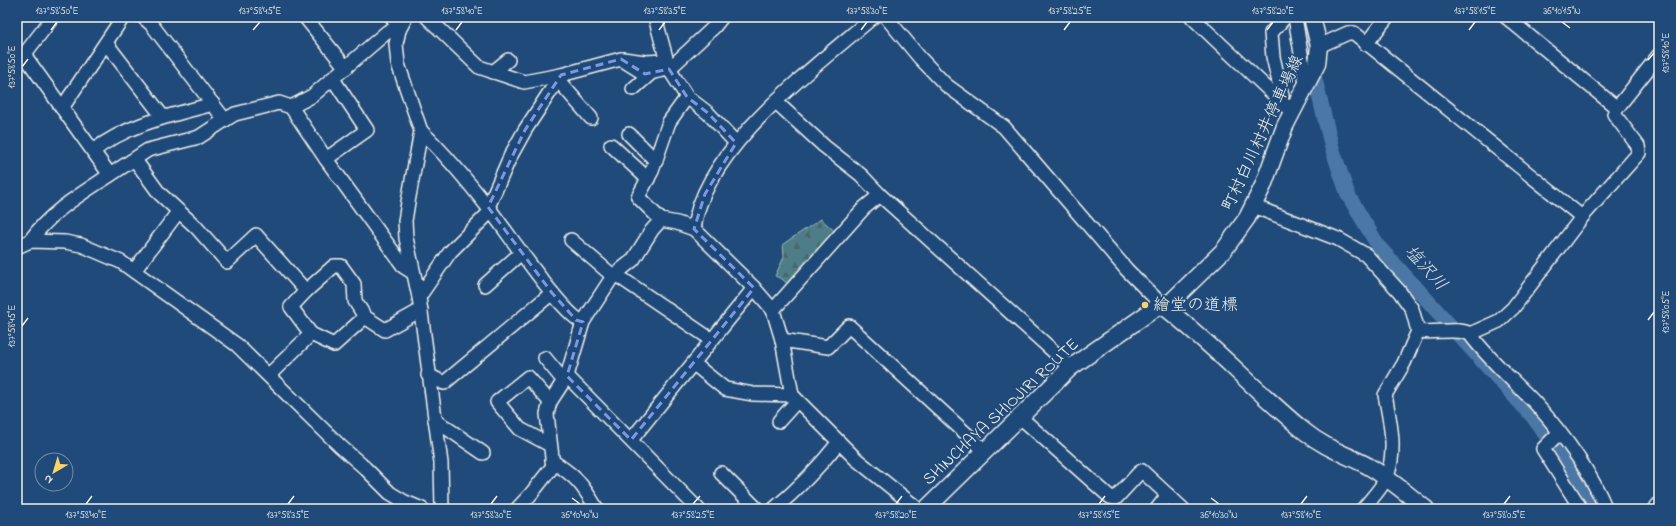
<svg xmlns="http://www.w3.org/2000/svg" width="1676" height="526" viewBox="0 0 1676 526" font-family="'Indie Flower','Klee One',sans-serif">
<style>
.forest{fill:url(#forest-firs);stroke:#a0b8b8}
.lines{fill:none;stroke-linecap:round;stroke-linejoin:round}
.river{stroke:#4b77a6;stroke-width:15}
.minor-casing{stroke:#f4f1e8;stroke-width:16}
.major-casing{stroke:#f4f1e8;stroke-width:19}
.minor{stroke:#1f4a7a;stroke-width:13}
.major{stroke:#1f4a7a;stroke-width:16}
.marked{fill:none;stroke:#7e97df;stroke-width:3;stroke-dasharray:8 5;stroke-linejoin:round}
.ticks{fill:none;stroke:#f4f1e8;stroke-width:1.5}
.poi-dot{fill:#ffd166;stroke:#1f4a7a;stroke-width:1.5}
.labels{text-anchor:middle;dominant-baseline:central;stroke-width:3.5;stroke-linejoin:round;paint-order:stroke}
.street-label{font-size:17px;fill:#f4f1e8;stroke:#1f4a7a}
.poi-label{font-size:17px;fill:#f4f1e8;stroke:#1f4a7a;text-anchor:start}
.water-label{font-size:18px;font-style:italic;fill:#dbdfde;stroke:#1f4a7a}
.neatline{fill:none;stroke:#f4f1e8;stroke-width:1.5}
.ticks-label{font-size:10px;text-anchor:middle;fill:#f4f1e8}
</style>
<defs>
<pattern id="forest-firs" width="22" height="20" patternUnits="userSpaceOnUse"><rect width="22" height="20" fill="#4d7e88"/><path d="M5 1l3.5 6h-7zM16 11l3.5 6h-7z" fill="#4b666a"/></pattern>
</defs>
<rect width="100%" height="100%" fill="#1f4a7a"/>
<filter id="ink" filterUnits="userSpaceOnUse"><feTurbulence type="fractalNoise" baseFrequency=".025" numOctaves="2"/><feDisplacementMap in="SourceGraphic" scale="8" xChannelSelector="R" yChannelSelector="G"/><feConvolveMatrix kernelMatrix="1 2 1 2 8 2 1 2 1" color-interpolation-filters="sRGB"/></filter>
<g filter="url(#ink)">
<polygon class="forest" points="821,219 838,234 791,287 782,279 775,276 784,257 783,244"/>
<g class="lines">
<polyline class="river" points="1302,17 1310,59 1332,148 1348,195 1379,247 1533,417 1587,494 1593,509"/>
<g class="minor-casing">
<g id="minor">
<polyline points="143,17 152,25 225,120 235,114 279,103 291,107 326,159 404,267 412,272"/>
<polyline points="305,17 346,68"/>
<polyline points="392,17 399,30"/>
<polyline points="406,17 399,30 396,44 398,64 421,131 408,202 405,221 406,238 419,297 441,463 442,509"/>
<polyline points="427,17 479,67 524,82 561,75 621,59 645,74 669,69 714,27 722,17"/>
<polyline points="655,17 669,69 687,97 708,113 736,143"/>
<polyline points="886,17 920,58 946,85 1004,127 1127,270 1163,306"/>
<path d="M1192,17C1225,49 1259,80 1292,112"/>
<polyline points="1295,17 1306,84"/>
<polyline points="1506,17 1617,108"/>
<polyline points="106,43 163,117"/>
<polyline points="1366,44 1387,17"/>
<polyline points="1319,46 1348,33 1354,33 1582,217"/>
<path d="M25,56L110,175C81,194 50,212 30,241"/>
<polyline points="623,59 645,62 666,61"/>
<polyline points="17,64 53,17"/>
<polyline points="493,72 508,60"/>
<polyline points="558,80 591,118"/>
<polyline points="633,89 650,74"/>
<polyline points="687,97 669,122 652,171 638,197 661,220 677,223 694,229 754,288 773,310 782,340 792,395 856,459 918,509"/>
<polyline points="1281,100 1282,95 1273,57 1271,33 1285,17"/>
<polyline points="776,102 824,146 861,175 880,195 1062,359 1070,368"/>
<polyline points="291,107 312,96 387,32 399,30"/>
<polyline points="62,108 123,17"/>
<path d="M421,131C445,154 466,179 487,206C505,228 563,316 583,322"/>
<polyline points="629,134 656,161"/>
<polyline points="611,145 648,179"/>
<path d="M93,151C128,124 172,115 213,104"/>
<polyline points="326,159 367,130 333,79"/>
<polyline points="135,160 159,193 196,227 227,262 256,235 306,291 291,307 311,334 334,345 365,317 385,330 421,310"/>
<polyline points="110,175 148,150 199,137 225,120"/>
<path d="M1253,206L1338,239L1366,255L1399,291L1412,309L1418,331L1404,363L1385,395C1390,421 1397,450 1387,476C1383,487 1371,499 1363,509"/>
<polyline points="488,207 510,157 525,130 561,75"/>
<path d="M694,229C703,149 815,67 873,17"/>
<polyline points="571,240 613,276"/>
<polyline points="17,247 30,241 65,242 81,245 121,262 237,345 340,446 365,468 390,493 405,502 422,509"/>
<polyline points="134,271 178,212"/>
<polyline points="615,274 712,340"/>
<polyline points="485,285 522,252"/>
<polyline points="306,291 334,266 341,266 354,284 355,301 365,317"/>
<polyline points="419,297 450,252 491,211"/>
<polyline points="773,310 864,208 880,195"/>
<path d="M1418,331C1433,334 1458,327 1470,334C1489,360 1513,380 1535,403C1563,434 1590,470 1606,509"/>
<polyline points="1470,334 1499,321 1513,308 1582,217 1639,153 1638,146 1614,114 1617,108 1659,55"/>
<polyline points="782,340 828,347 849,326 985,451"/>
<polyline points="545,358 564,381"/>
<polyline points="694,364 725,389 753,394 792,395"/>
<polyline points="269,375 311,334"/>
<polyline points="428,375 444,383 552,293"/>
<polyline points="567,376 698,509"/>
<polyline points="1020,417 1110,497 1116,498 1139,473 1142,471 1183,509"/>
<polyline points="435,420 483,453"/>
<polyline points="779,421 797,401"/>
<polyline points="1559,433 1543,449 1581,509"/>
<polyline points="631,440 754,288"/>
<polyline points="550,445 520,429 497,402 528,377 550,402"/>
<path d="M552,461C577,477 582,484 597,509"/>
<polyline points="721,473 757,509"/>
<polyline points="517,509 531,494 553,466 547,414 550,402 567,376 583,322 613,276 633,260 652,230 661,220"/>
<path d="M774,509C798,489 820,466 839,442"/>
<polyline points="1157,509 1168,495"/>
</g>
</g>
<g class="major-casing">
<g id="major">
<path d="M1163,306C1213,344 1255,391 1304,431C1325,448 1345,454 1368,466C1389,478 1407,494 1426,509"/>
<polyline points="926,509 1070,368 1154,309 1172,301 1224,250 1247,218 1263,186 1285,126 1317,64 1319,46 1312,17"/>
<polyline points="1657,509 1659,506"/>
</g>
</g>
<use href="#minor" class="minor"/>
<use href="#major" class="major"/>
</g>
</g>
<path class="marked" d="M621,59L645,74L669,69L687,97L708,113L736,143L705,194L694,229L754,288L631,440L567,376L583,322L576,320L552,293L488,207L525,130L561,75Z"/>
<path class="ticks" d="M1562,22L1570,28M51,30L57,22M253,30L260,22M456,30L462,22M659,30L665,22M861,30L867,22M1064,30L1070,22M1267,30L1273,22M1469,30L1475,22M1648,60L1654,53M22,67L28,59M1648,320L1654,312M22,326L28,318M572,498L580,504M1211,498L1219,504M86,504L92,496M288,504L294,496M491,504L497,496M693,504L700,496M896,504L902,496M1099,504L1105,496M1301,504L1307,496M1504,504L1510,496"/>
<circle class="poi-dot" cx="1145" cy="305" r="4"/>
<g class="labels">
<g class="street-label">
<text transform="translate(1263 133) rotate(-65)">町村白川村井停車場線</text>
<text transform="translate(1001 412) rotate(-43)">SHINCHAYA SHIOJIRI ROUTE</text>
</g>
<g class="poi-label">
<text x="1153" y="305">繪堂の道標</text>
</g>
<g class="water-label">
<text transform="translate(1425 269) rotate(48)">塩沢川</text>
</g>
</g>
<rect width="1676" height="526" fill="none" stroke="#1f4a7a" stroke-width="44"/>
<g transform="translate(54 472) rotate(218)"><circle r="19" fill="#1f4a7a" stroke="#748da6"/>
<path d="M0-3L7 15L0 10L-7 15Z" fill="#ffd166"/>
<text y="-6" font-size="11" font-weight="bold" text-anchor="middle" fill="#f4f1e8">N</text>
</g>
<rect x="22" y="22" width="1632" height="482" class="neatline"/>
<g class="ticks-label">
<text x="57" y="14">137°58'50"E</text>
<text x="260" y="14">137°58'45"E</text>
<text x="462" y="14">137°58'40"E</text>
<text x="665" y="14">137°58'35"E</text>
<text x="867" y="14">137°58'30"E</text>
<text x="1070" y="14">137°58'25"E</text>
<text x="1273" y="14">137°58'20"E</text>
<text x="1475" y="14">137°58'15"E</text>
<text x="1562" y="14">36°10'15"N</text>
<text transform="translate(1665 53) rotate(-90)" y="4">137°58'10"E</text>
<text transform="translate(11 67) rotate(-90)" y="4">137°58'50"E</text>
<text transform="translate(1665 312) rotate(-90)" y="4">137°58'05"E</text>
<text transform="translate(11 326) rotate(-90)" y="4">137°58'45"E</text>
<text x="86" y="518">137°58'40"E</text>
<text x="288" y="518">137°58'35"E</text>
<text x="491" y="518">137°58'30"E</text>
<text x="580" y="518">36°10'40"N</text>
<text x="693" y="518">137°58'25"E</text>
<text x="896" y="518">137°58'20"E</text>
<text x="1099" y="518">137°58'15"E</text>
<text x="1219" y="518">36°10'30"N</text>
<text x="1301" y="518">137°58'10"E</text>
<text x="1504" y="518">137°58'05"E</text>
</g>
</svg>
